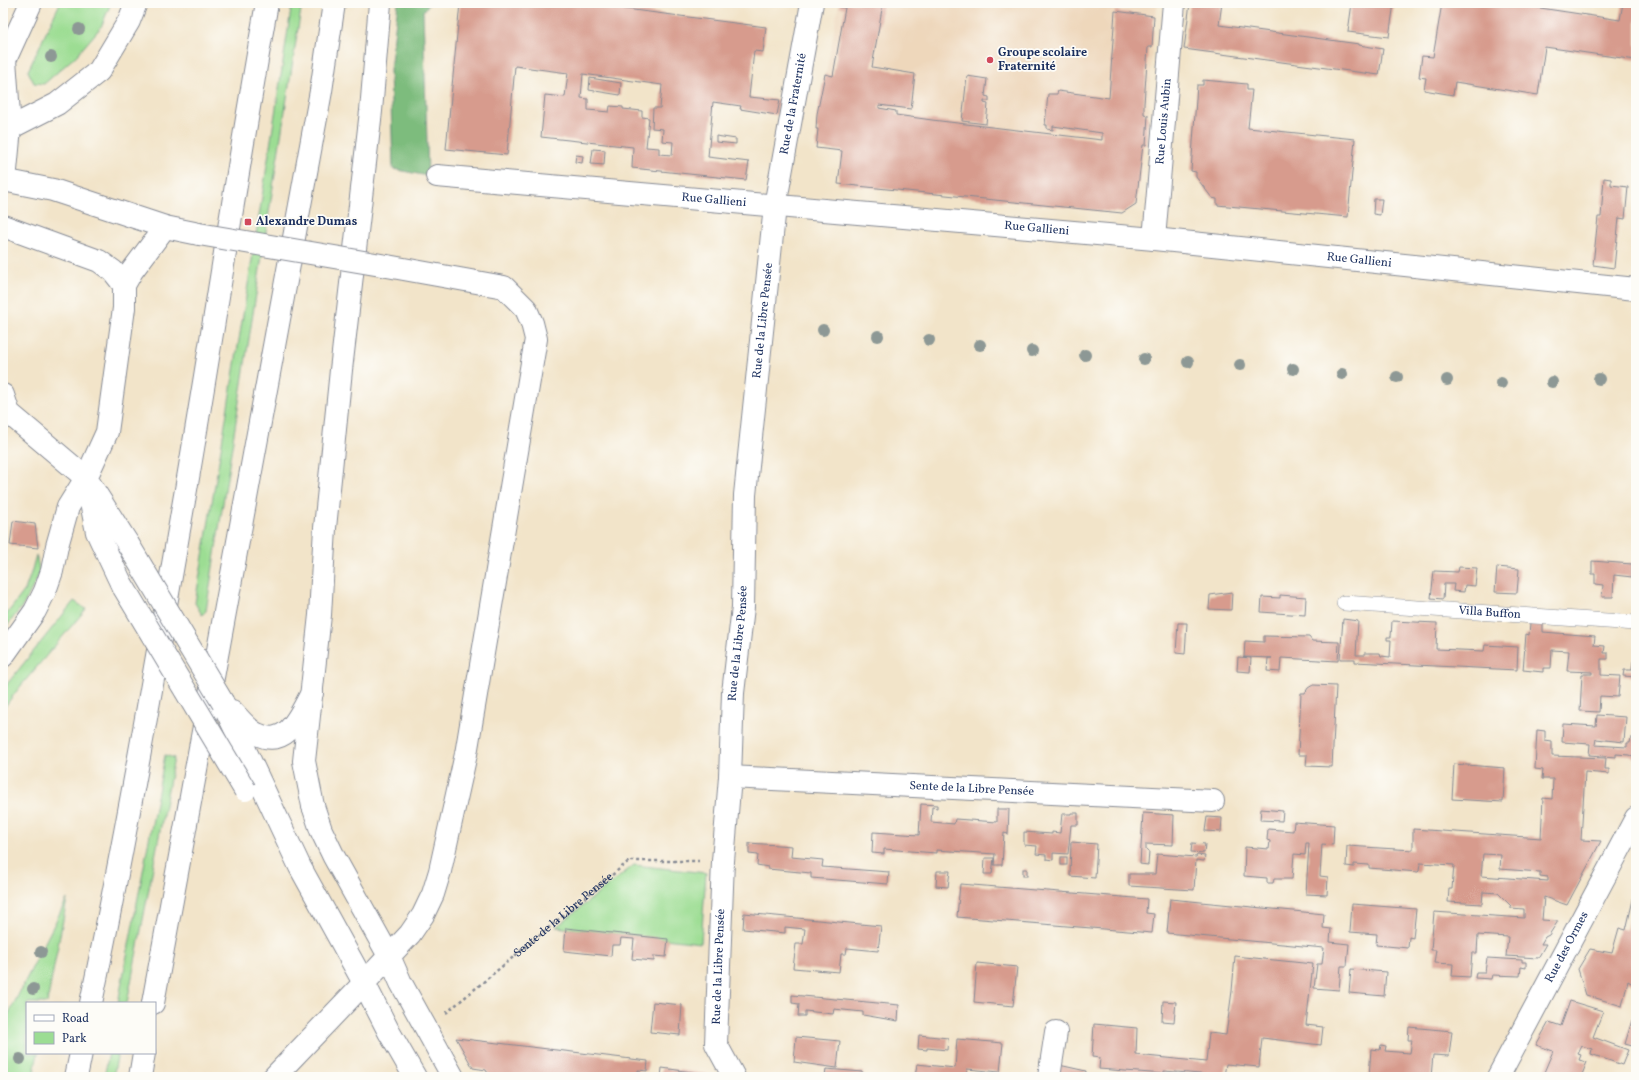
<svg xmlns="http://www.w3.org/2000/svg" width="1639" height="1080" viewBox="0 0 1639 1080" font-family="Vollkorn,serif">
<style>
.built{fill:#eed7bb}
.green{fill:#9cdd93;stroke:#5c8678}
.forest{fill:#7dbc7d;stroke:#4c766e}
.building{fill:#d79b8d;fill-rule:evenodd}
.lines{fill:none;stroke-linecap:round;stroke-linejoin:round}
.service-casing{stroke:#868a94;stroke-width:16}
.minor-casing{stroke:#868a94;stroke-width:24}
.tertiary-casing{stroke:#868a94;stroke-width:24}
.motorway-casing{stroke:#868a94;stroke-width:24}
.path{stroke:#868a94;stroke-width:2.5;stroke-dasharray:3 3;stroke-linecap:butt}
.service{stroke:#fff;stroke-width:15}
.minor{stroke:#fff;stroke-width:22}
.tertiary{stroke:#fff;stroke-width:22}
.motorway{stroke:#fff;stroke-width:22}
.tertiary-bridge-casing{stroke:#868a94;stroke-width:24;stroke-linecap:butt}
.tertiary-bridge{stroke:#fff;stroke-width:22}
.tree{fill:#8d9895}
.poi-dot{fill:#d1495b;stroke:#fdfcf7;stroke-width:1.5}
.labels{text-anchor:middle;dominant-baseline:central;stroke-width:3.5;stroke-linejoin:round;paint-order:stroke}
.poi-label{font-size:12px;font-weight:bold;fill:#1b2f5e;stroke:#fdfcf7;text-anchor:start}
.street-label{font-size:12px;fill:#1b2f5e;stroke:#fdfcf7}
</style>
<rect width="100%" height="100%" fill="#fdfcf7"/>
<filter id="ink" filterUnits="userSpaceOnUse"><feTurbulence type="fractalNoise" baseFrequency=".025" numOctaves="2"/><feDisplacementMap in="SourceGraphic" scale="8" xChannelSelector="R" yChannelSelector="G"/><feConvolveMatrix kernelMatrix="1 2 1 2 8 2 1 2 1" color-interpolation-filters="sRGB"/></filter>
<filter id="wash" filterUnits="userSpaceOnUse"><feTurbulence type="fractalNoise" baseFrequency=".012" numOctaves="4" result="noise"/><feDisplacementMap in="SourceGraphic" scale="16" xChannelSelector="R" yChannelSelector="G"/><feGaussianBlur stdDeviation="0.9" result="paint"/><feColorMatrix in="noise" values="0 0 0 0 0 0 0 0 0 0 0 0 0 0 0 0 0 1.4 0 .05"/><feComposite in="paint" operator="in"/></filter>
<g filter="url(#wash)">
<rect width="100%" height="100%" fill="#f2e4c9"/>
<polygon class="built" points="839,3 1158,3 1156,15 1154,16 1146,145 933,120 820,104"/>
<g class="green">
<polygon points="60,3 111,3 101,27 77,55 44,84 34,83 28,71"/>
<path d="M292,3H302L206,611L202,615L195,603C229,403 262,203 292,3Z"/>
<polygon points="36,555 40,573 24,604 3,631 3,619 25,590 31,573"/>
<polygon points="74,601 86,609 19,688 3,709 3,689"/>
<polygon points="165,755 174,758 127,1003 118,1003"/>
<polygon points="634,865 706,873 701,943 556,927"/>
<polygon points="67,899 47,1003 27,1003 27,1053 38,1053 33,1077 3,1077 3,1025"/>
<polygon points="109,1053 118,1053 113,1077 104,1077"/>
</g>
<polygon class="forest" points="398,3 430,3 423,11 428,176 393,169 390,70"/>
<g id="blocks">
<g class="building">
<path d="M460,3H611L610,7L766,27L763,52L754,51L749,97L780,100L777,115L740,109L741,106L713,102L708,157L749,162L746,180L632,168L633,147L541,137L545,95L565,97L568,73L515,66L507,155L446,149ZM583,74L662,85L660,108H653L652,128L663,129L662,141L673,142L672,155L659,154V148L646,147L649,118L642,117V111L623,109V107L610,106L609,112L588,110V99L581,98Z"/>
<polygon points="840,3 883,3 872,67 915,74 911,109 879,105 879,108 896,111 896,115 932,120 1102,140 1102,133 1053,126 1053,130 1047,129 1047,125 1045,125 1048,94 1057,94 1058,91 1109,98 1115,11 1154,16 1152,47 1148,47 1144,104 1144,114 1148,115 1146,145 1143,145 1136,204 1122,213 838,184 842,151 816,148 818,129 816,129 817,114 825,74 833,76 845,8 839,7"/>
<polygon points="1190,3 1222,3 1219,25 1359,44 1359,45 1383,49 1379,75 1184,49"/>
<polygon points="1352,3 1394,3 1389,37 1348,32"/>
<polygon points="1442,3 1507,3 1620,20 1623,3 1636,3 1636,60 1545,47 1538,95 1455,82 1453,95 1424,90 1426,78 1419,77 1422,56 1433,57"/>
<polygon points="967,76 987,79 985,96 989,97 989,101 984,101 984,103 988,104 986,124 962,121"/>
<polygon points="590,78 621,83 620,95 589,90"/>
<polygon points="1203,80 1247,84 1247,90 1252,90 1248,128 1355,139 1348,217 1217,205 1217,199 1212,198 1196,177 1196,172 1191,171 1197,85 1203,85"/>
<polygon points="716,136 736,139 736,144 716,142"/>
<polygon points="593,149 605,150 604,165 591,164"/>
<polygon points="576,155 583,156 582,163 575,162"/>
<polygon points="1604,178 1611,179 1611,185 1628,187 1625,219 1619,218 1614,268 1593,265 1598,217 1601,217"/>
<polygon points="1374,199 1382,199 1380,215 1373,214"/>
<polygon points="13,521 35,524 38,548 10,545"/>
<polygon points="1592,561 1632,564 1632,577 1614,575 1613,597 1602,597 1603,585 1595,584 1595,574 1592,574"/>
<polygon points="1459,567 1477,568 1475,586 1465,585 1464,592 1453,591 1454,584 1444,584 1443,599 1431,598 1434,571 1458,572"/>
<polygon points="1497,567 1519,569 1517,593 1495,592"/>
<polygon points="1232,592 1231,610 1209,609 1210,595"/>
<polygon points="1280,595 1306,597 1305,615 1261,612 1262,597 1280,598"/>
<polygon points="1343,619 1358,621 1356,655 1364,655 1364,653 1380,653 1381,656 1390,657 1391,640 1387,640 1387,637 1391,637 1392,621 1437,623 1436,649 1484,651 1485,645 1518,647 1517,670 1355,662 1355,659 1340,659"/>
<polygon points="1178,623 1187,623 1185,654 1176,653"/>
<polygon points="1530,623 1543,623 1543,632 1595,636 1594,645 1605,646 1604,653 1608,653 1608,659 1601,659 1601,675 1620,676 1618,697 1600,696 1599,712 1580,711 1582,674 1592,674 1592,672 1567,671 1569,651 1552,650 1551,668 1543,668 1543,672 1523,670 1526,634 1529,635"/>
<polygon points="1264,636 1309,637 1312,641 1339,642 1338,661 1281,658 1280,672 1267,671 1268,658 1272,658 1244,657 1245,641 1264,642"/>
<polygon points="1238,657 1251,658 1250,672 1237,671"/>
<polygon points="1633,661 1636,661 1636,677 1623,676 1624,670 1632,670"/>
<polygon points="1313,685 1336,686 1332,767 1306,766 1307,755 1298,755 1301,693 1305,693 1308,688"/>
<polygon points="1597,715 1626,717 1624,742 1596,739 1595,745 1627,747 1627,743 1630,743 1631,738 1636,738 1636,759 1629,755 1616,754 1616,757 1589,755 1590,744 1562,742 1563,724 1596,726"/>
<path d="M1537,730L1545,731V741L1552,742V756L1606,758L1605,769H1609V774L1585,772L1581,840L1601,841L1567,905L1544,897L1542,920L1558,921L1549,935L1545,937L1541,944H1546L1538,958L1506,956L1508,937L1478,935L1477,953H1472L1470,977L1452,976L1453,964L1434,963L1436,950H1431L1434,912L1524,918V909L1511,908V906L1498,893L1483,892L1482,904L1448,902L1449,889H1452L1454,865L1420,863L1419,871L1418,872L1369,868V865L1354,864V867L1346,866L1347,846L1413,850V829L1541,838L1543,798L1552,799L1553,779H1542L1543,770L1535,769ZM1483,854L1501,855L1500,869L1540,872V876L1548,877V881L1481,876Z"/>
<polygon points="1454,764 1505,768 1503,802 1452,799"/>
<polygon points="921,804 937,805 937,808 932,807 931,822 954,824 955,819 997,822 997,809 1009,809 1008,834 1004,833 1002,865 994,865 995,854 936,850 936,853 884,849 884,854 872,853 873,832 919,835"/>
<polygon points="1261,809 1283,811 1282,821 1260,820"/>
<polygon points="1071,813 1078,813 1078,825 1071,825 1068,854 1053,853 1053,860 1046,859 1046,855 1036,854 1037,846 1024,845 1024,832 1052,834 1052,832 1060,833 1062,814 1071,814"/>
<polygon points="1143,813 1174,815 1173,845 1146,844 1146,850 1149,851 1148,865 1140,864"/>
<polygon points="1207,817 1222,818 1221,832 1205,831"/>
<polygon points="1294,822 1334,825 1333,845 1322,844 1320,876 1328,877 1327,895 1306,894 1309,843 1306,843 1305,855 1294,854 1292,879 1274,879 1273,883 1267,883 1267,878 1244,876 1245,847 1269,849 1270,841 1267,840 1268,829 1293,831"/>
<polygon points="1071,842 1097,844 1095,878 1070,876"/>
<polygon points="749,843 792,846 791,857 823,860 822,867 889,872 888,884 811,878 811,873 768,869 768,867 757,865 758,855 749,854"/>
<polygon points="1192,843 1205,844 1204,853 1191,852"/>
<polygon points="1157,854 1196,857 1197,855 1205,856 1204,861 1196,860 1194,890 1129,886 1129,874 1155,874"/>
<rect x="1061" y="857" width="6" height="8"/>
<polygon points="985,858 994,858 992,874 984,874"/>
<rect x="1023" y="869" width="4" height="7"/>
<polygon points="937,871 950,871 948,887 936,886"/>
<polygon points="960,884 1147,899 1146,913 1154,914 1152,933 957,917"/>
<polygon points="1635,891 1636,986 1628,981 1622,1006 1586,995 1578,969 1590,949 1612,953 1619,928 1626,930"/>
<polygon points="1170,899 1324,914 1323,928 1331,929 1330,942 1349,944 1347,966 1341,966 1339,990 1314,988 1317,964 1322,964 1324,948 1167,933"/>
<polygon points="1352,904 1416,909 1413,938 1409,937 1408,948 1376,945 1377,934 1350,932"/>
<polygon points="744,913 881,926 878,951 847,948 846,954 841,954 839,972 793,968 796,944 803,944 805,929 785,927 785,933 743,929"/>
<polygon points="566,928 668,939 666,957 654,956 654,961 632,959 634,939 621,938 620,945 612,945 611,956 564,951"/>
<polygon points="1235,956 1313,964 1306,1025 1323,1027 1321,1045 1262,1038 1259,1067 1226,1064 1224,1076 1164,1071 1164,1074 1099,1069 1100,1058 1092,1057 1094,1024 1137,1028 1136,1055 1206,1062 1209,1033 1226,1035 1232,991"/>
<polygon points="1487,958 1522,960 1522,962 1526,962 1526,968 1521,967 1520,976 1492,975 1491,979 1475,978 1476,972 1485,972"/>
<polygon points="977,963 1017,967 1013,1006 974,1002"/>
<polygon points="1351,969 1386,972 1384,996 1349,993"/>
<polygon points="792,995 899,1005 898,1021 863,1015 863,1012 834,1009 833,1014 805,1011 805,1016 798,1016 799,1004 792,1003"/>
<polygon points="1163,1001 1176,1002 1174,1022 1162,1021"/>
<polygon points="1570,1001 1603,1011 1593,1037 1628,1050 1622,1065 1591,1054 1592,1049 1582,1046 1578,1054 1581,1055 1579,1060 1587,1062 1581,1077 1542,1077 1553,1051 1536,1045 1549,1022 1561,1026"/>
<polygon points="653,1002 682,1005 680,1035 650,1032"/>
<polygon points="1632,1020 1636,1021 1636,1047 1625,1044"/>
<polygon points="1409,1027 1452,1031 1449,1056 1433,1055 1431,1077 1369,1077 1371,1049 1380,1050 1381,1045 1386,1046 1385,1051 1410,1053 1412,1040 1408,1040"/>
<polygon points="919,1035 948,1038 947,1050 927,1048 927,1050 918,1049"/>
<polygon points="796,1037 840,1041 837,1068 794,1062"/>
<polygon points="456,1038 648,1061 647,1071 638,1070 638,1077 490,1077 486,1070 473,1068"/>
<polygon points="957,1039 1003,1043 1000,1072 967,1069 966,1077 915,1077 917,1064 955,1068"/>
<polygon points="1059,1065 1086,1071 1085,1077 1058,1077"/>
<polygon points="662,1068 707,1074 707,1077 661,1077"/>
<polygon points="826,1069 863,1072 862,1077 825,1077"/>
</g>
</g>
</g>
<g filter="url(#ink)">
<use href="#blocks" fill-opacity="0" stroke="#868a94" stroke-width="1"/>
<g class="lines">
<g class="service-casing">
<g id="service">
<path id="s2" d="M1344,603L1636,623"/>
</g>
</g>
<g class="minor-casing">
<g id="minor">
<path id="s3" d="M437,176L1154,239L1636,289"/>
<polyline points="3,182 5,181 10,128 5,60 31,3"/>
<path id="s4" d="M1154,239L1174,3"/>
<path id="s5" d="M730,777L1213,801"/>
<path id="s6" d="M734,1077L716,1044L723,861L730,777L733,693L743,607L745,495L775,206L812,3"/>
<polyline points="1049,1077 1056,1032"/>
<path id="s7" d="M1498,1077L1636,818"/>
</g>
</g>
<g class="tertiary-casing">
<g id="tertiary">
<polyline points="3,180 53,190 165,227 199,234"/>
<polyline points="3,226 99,261 113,271 124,285 124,308 107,432 86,478 97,532 121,583"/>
<polyline points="124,285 132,271 165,227"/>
<polyline points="3,395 9,413 86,478 128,544"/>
<polyline points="223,703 300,867 364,983 389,1032 415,1077"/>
<path d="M232,711C239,718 248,730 257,734C288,749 300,714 312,693"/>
<polyline points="313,806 321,830 334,857 389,956 401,983 453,1077"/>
<polyline points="364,983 410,934 423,915 433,894 440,871 466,754 536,339 532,323 526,309 504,287 387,266"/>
</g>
</g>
<g class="motorway-casing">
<g id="motorway">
<polyline points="10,128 57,104 99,71 129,21 136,3"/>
<polyline points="3,656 35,611 45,591 52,571 57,546 68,507 86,478"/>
<polyline points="313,806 304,761 320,615 325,528 341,370 371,111 380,3"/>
<path d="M91,1003C126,837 155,669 184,501C213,335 237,169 267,3"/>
<polyline points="153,1003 321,91 334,3"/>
<polyline points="76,1077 81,1053"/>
<polyline points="140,1077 144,1053"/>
<polyline points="274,1077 364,983"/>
</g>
</g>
<path class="path" id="s1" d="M446,1013L629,861H699"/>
<use href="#service" class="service"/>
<use href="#minor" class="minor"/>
<use href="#tertiary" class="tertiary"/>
<use href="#motorway" class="motorway"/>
<g class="tertiary-bridge-casing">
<g id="tertiary-bridge">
<polyline points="199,234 387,266"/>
<polyline points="128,544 223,703"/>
<polyline points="121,583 245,790"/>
</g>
</g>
<use href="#tertiary-bridge" class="tertiary-bridge"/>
</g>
<g class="tree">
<circle cx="79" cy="29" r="6"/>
<circle cx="51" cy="57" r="6"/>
<circle cx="823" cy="330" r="6"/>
<circle cx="878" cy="336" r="6"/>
<circle cx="929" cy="340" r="6"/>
<circle cx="980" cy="345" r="6"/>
<circle cx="1032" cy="351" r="6"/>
<circle cx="1085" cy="355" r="6"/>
<circle cx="1144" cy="359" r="6"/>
<circle cx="1188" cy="362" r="6"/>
<circle cx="1240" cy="365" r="6"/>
<circle cx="1293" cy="369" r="6"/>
<circle cx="1342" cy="374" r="6"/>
<circle cx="1397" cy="377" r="6"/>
<circle cx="1599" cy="379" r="6"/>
<circle cx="1447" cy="380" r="6"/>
<circle cx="1552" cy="382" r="6"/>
<circle cx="1501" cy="383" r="6"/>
<circle cx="41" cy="952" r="6"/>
<circle cx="33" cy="989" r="6"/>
<circle cx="20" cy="1059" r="6"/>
</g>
</g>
<g class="poi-dot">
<circle cx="990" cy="60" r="4"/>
<rect x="244" y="218" width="8" height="8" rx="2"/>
</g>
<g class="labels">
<g class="poi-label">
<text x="998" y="53">Groupe scolaire<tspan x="998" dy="14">Fraternité</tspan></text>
<text x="256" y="222">Alexandre Dumas</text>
</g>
<g class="street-label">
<text stroke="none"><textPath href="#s6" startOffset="982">Rue de la Fraternité</textPath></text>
<text stroke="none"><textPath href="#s4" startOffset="118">Rue Louis Aubin</textPath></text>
<text stroke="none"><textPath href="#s3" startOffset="278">Rue Gallieni</textPath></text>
<text stroke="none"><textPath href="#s3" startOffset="602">Rue Gallieni</textPath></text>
<text stroke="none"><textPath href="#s3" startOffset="926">Rue Gallieni</textPath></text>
<text stroke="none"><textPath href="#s6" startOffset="763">Rue de la Libre Pensée</textPath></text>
<text stroke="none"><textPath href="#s2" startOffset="146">Villa Buffon</textPath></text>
<text stroke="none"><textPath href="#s6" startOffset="439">Rue de la Libre Pensée</textPath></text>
<text stroke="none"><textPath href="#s5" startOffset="242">Sente de la Libre Pensée</textPath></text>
<text stroke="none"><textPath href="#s1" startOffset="153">Sente de la Libre Pensée</textPath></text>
<text stroke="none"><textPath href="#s7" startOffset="147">Rue des Ormes</textPath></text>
<text stroke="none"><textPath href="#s6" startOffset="115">Rue de la Libre Pensée</textPath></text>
</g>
</g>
<rect width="1639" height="1080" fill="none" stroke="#fdfcf7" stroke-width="16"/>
<rect x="26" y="1002" width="130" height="52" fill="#fdfcf7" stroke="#a3aaba"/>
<rect x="34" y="1015" width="20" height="6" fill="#ffffff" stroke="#a3aaba"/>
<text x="62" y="1022" font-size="12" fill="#1b2f5e">Road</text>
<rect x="34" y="1032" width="20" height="12" fill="#9cdd93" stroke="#a3aaba"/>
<text x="62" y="1042" font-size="12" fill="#1b2f5e">Park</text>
</svg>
